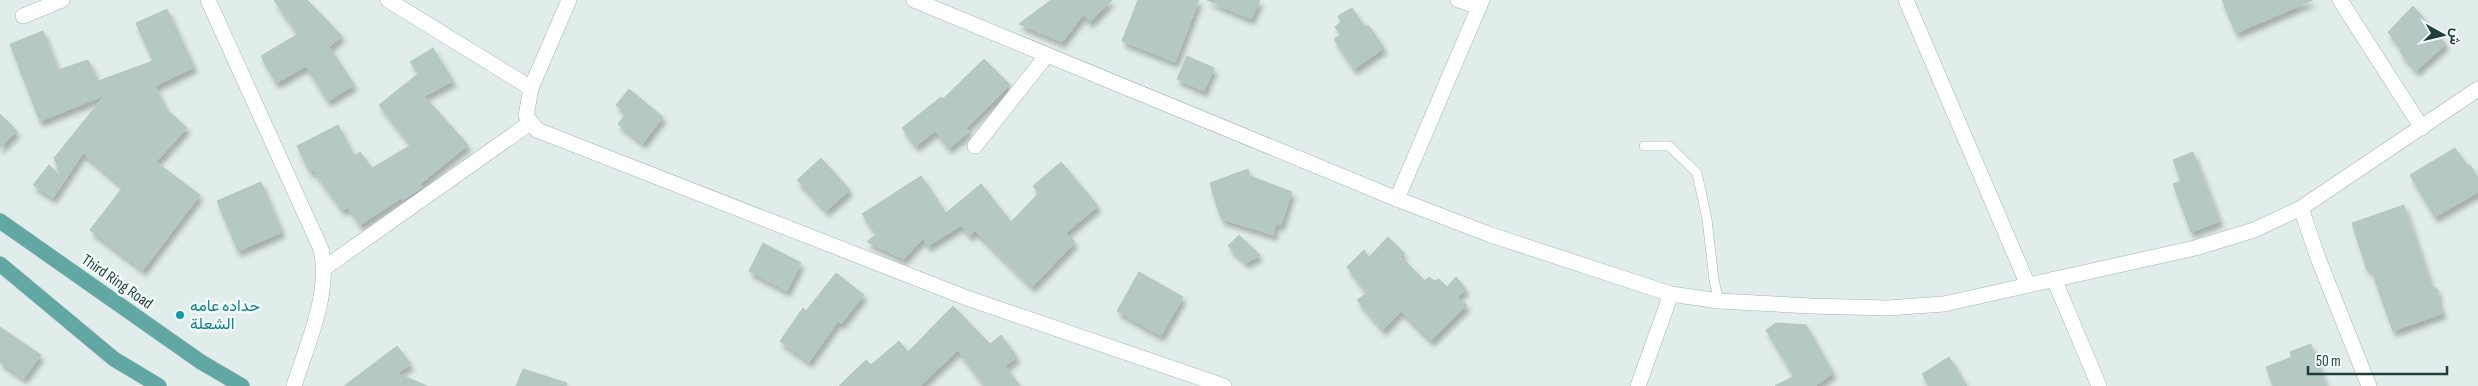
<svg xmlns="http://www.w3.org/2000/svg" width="2478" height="386" viewBox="0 0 2478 386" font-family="'Sofia Sans Condensed',Vazirmatn,sans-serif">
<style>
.building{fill:#b6c8c4;stroke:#b2c7c3;filter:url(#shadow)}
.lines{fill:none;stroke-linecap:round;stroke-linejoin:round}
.service-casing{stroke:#a3b5b3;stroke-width:10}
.minor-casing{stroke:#a3b5b3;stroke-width:16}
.primary-casing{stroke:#c0c9c9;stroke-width:16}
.service{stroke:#fff;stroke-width:9}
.minor{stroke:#fff;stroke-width:15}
.primary{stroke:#61a7a4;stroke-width:15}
.culture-dot{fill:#0f9aa8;stroke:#f2f9f7;stroke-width:2}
.labels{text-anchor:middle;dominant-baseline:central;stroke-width:5;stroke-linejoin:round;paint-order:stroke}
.street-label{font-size:16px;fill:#1f3f3e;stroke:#f2f9f7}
.culture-label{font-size:16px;fill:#0d838f;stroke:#f2f9f7;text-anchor:start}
</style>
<defs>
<filter id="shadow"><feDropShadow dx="3" dy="5.5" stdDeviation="2.5" flood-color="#0004"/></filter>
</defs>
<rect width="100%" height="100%" fill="#e1edea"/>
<g class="building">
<polygon points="274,0 307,0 342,36 329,47 354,85 328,101 306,66 276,83 261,56 298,34"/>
<polygon points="1051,0 1112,0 1090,22 1083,15 1062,42 1019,24"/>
<polygon points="1138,0 1199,0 1175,62 1122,41"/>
<polygon points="1207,0 1260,0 1251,19"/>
<polygon points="2222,0 2313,0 2236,33"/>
<polygon points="2413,6 2446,44 2416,71 2400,52 2402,50 2388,32"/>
<polygon points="1352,8 1364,26 1369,26 1384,48 1354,69 1334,39 1341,35 1335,27 1341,22 1338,16"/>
<polygon points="167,9 194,67 155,86 166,109 187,128 156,162 200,195 143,270 90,230 123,187 83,153 53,198 33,185 49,165 61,177 54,158 105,95 40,121 10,44 43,31 58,70 88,60 98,81 153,61 136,23"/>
<polygon points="433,48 453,81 424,96 468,145 420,184 423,187 402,200 401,198 360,225 348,207 342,210 313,170 310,172 297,146 338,125 354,156 360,152 372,168 411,145 379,105 419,73 410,62"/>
<polygon points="1187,56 1214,68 1204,91 1177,79"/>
<polygon points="984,59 1010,85 966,128 969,132 949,148 935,131 916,146 902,128 941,97 943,99"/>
<polygon points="629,89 663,117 643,143 618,124 626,113 616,105"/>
<polygon points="0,114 17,131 0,148"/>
<polygon points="2455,148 2468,166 2470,165 2478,178 2478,192 2435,217 2410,175"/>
<polygon points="2193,152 2220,221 2191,232 2173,184 2181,181 2173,160"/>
<polygon points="821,158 850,190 826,211 797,180"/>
<polygon points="1061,162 1098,206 1066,233 1075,242 1032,287 975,231 970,236 961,225 928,246 923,238 904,259 867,242 876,234 862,214 921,176 946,213 981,184 1011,222 1039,193 1033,186"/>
<polygon points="1248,169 1250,176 1292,192 1281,225 1275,224 1274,235 1222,219 1217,207 1210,183"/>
<polygon points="261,182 282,232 238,251 217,201"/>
<polygon points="2404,205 2431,285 2438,290 2438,301 2443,313 2393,331 2371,269 2367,270 2352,223"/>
<polygon points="1239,235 1260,255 1246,263 1228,246"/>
<polygon points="1388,237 1404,253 1400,256 1425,281 1429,277 1435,281 1439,279 1447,287 1456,277 1466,289 1457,297 1467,305 1431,341 1401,311 1383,330 1357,300 1367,293 1347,267 1364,250 1369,257"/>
<polygon points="763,243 801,263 787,291 749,271"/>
<polygon points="1139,272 1183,297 1161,336 1117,311"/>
<polygon points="836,273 864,295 841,324 838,321 809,362 780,341 803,308 806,311"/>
<polygon points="953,306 990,344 1001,335 1017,357 1005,366 1020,386 985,386 958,350 920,386 839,386 866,360 871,365 899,341 908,352"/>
<polygon points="1776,323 1806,325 1833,373 1815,386 1775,386 1794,376 1766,330"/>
<polygon points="0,327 41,355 24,378 0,362"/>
<polygon points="2311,344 2326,386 2273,386 2266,367 2292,357 2290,352"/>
<polygon points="397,346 411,364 397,373 427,386 344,386"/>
<polygon points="1949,357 1967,386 1929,386 1922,374"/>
<polygon points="523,369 567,383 566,386 516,386"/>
</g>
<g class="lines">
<g class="service-casing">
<polyline id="service" points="1644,146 1669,146 1697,173 1707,219 1714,280 1719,301"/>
</g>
<g class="minor-casing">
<g id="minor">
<path d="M208,0L321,249C331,294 307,344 294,386"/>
<polyline points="388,0 531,88"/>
<polyline points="569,0 531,88 526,116 537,130 967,298 1224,386"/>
<polyline points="914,0 1397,199 1491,235 1671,294 1719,301 1811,306 1887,308 1944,304 2195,248 2254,230 2301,208 2478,89"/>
<polyline points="1458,0 1479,7"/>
<polyline points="1906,0 2028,285"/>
<polyline points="2340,0 2422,128"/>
<polyline points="23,16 62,0"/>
<polyline points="975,146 1047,55"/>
<polyline points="1397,199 1482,0"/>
<polyline points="2301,208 2318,258 2369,386"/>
<polyline points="323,269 530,123"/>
<polyline points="2054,279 2099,386"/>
<polyline points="1638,386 1671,294"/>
</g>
</g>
<g class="primary-casing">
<g id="primary">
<polyline points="0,221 201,362 242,386"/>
<polyline points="0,264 114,359 159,386"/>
</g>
</g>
<use href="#service" class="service"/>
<use href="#minor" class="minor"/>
<use href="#primary" class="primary"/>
</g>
<circle class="culture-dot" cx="180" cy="315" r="5"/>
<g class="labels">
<g class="street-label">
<text transform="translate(117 282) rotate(35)">Third Ring Road</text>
</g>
<g class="culture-label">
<text x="190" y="306">حداده عامه<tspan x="190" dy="18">الشعلة</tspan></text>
</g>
</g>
<g transform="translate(2443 35) rotate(98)" stroke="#f2f9f7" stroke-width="4" paint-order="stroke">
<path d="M0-4L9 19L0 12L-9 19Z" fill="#1f3f3e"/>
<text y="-8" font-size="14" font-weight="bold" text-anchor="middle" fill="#1f3f3e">ش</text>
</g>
<path d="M2308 366v8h139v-8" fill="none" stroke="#1f3f3e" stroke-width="2.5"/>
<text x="2316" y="366" font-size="15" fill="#1f3f3e" stroke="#f2f9f7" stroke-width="4" paint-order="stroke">50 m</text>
</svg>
